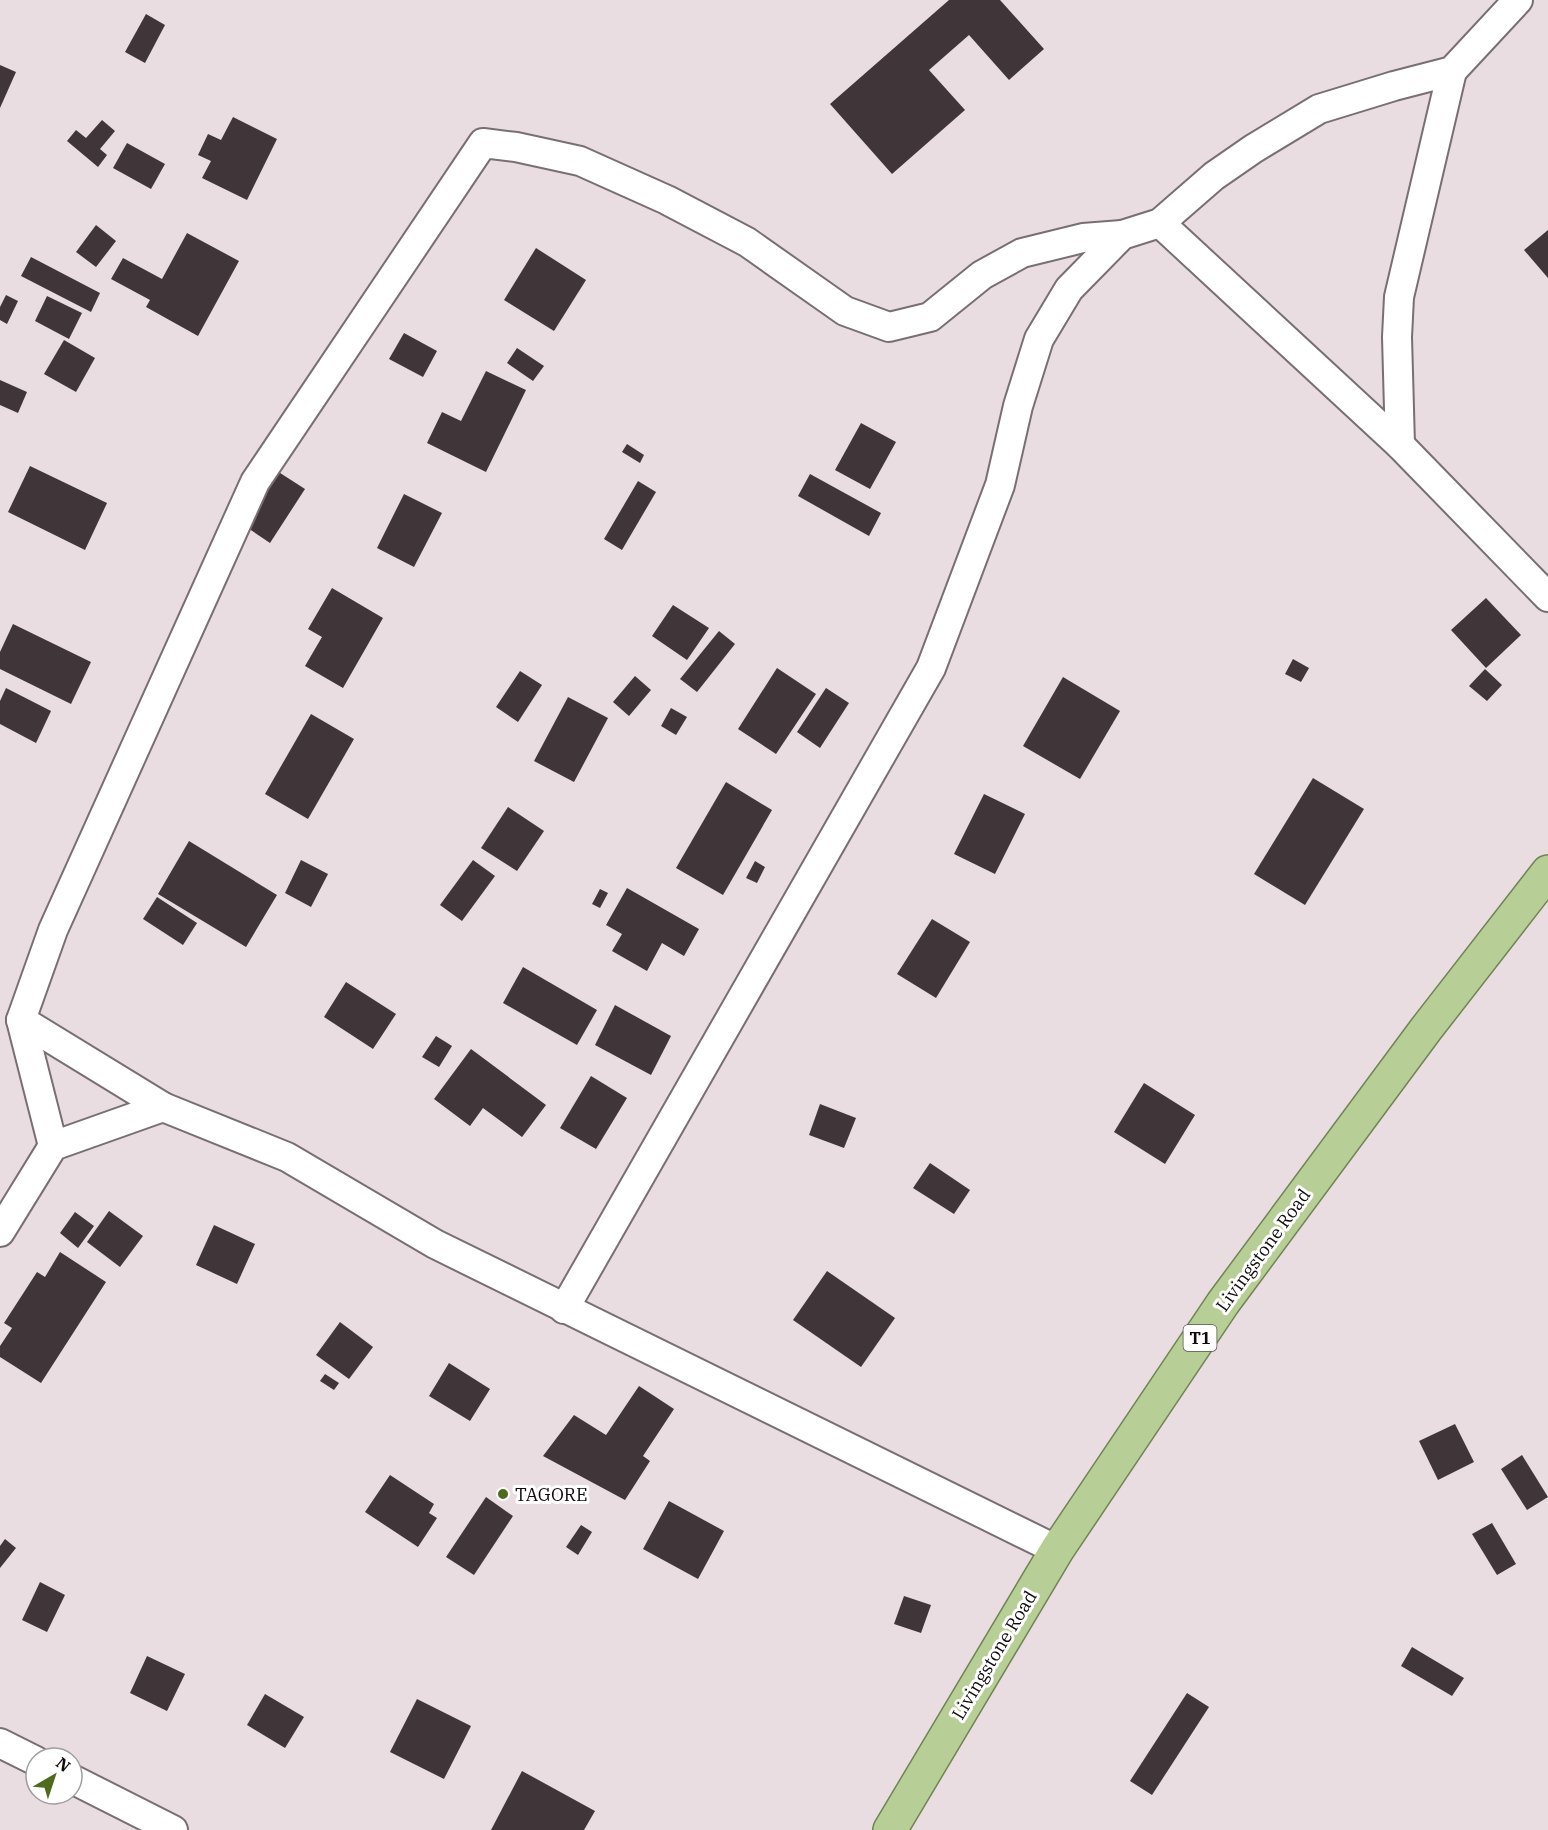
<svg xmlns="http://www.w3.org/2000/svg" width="1548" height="1830" viewBox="0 0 1548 1830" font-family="'IBM Plex Serif',serif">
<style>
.building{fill:#40363a}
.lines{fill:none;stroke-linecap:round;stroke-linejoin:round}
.minor-casing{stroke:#796e73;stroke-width:32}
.trunk-casing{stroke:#708355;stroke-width:36}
.minor{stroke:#fff;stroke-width:28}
.trunk{stroke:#b7cf96;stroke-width:33}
.poi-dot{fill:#4f6b1f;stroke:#fff;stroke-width:2}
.labels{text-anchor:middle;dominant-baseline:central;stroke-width:6;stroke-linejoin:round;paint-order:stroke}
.shield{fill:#fff;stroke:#575456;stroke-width:1.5}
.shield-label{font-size:16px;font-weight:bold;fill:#0f0b0d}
.street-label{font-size:18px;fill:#0f0b0d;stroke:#fff}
.poi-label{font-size:18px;fill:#0f0b0d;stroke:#fff;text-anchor:start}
</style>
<rect width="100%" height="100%" fill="#e9dde2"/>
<g class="building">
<polygon points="949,0 1000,0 1044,49 1009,80 969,35 929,70 965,110 892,174 830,104"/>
<polygon points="146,14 165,25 145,63 125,52"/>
<polygon points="0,65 16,72 0,108"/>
<polygon points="233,117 277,139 247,200 202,178 211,161 198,155 208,134 221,140"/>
<polygon points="102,120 115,131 100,149 107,155 98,167 67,141 76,130 86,138"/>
<polygon points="127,143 165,164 151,189 113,168"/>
<polygon points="96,225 116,241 96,267 76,252"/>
<polygon points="1548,230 1548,278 1524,250"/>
<polygon points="187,233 239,261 198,336 146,307 150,300 111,279 123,258 162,279"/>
<polygon points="536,248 586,280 554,331 504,300"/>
<polygon points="31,257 100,293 91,312 21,276"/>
<polygon points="6,295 18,301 7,324 0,320 0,307"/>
<polygon points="47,296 82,313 69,339 35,321"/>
<polygon points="404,333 437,351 423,377 389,359"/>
<polygon points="64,340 95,358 76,392 44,374"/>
<polygon points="517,348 544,366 533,381 507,363"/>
<polygon points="486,371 526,390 486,472 427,443 442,412 461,421"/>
<polygon points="0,380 27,392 18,413 0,405"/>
<polygon points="861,423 896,442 870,489 835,470"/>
<polygon points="627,444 644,455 640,463 622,452"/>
<polygon points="30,466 107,503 85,550 8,512"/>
<polygon points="277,471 305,489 270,543 242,524"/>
<polygon points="810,474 881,513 869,536 798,496"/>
<polygon points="638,481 656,492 622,550 604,539"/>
<polygon points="404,494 442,513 414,567 377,548"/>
<polygon points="332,588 383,618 343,688 305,666 322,637 308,629"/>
<polygon points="1486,598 1521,635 1486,668 1451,630"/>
<polygon points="673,605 709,628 687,660 652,636"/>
<polygon points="13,624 91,662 71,704 0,669 0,652"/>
<polygon points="719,631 735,644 697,692 680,679"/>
<polygon points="1293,659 1309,668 1301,682 1285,674"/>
<polygon points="777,668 816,694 776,754 738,729"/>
<polygon points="1485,669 1502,685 1487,701 1469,686"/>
<polygon points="520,671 542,685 518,722 496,707"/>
<polygon points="635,676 651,690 629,716 613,702"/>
<polygon points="1063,677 1120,711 1080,779 1023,746"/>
<polygon points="6,688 51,711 36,743 0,724 0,701"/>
<polygon points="826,688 849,703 820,748 797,732"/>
<polygon points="568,697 608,718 574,782 534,761"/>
<polygon points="671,708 687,717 676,735 661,726"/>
<polygon points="311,714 354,739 308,819 265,794"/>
<polygon points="1313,778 1364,809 1305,905 1254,874"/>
<polygon points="726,782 772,810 723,895 676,868"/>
<polygon points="984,794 1025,814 995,874 954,854"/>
<polygon points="508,807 544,831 517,871 481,848"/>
<polygon points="189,841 277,895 246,947 158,894"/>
<polygon points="301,860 328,874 311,907 285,893"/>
<polygon points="473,860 495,876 462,921 440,905"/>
<polygon points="755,861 765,867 757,883 746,878"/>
<polygon points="627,888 699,929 684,956 662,943 647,971 612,951 622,934 606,925"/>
<polygon points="600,889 608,893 600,908 592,904"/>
<polygon points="157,897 197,923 183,945 143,919"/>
<polygon points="932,919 970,942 936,998 897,974"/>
<polygon points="523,967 597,1010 577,1045 503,1003"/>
<polygon points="346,982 396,1014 373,1049 324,1017"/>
<polygon points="615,1005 671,1036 651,1075 595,1045"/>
<polygon points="436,1036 452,1046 439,1067 422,1057"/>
<polygon points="471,1049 546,1105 522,1137 483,1108 470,1126 434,1099"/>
<polygon points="591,1076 627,1098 596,1149 560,1128"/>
<polygon points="1144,1083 1195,1115 1165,1164 1114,1132"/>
<polygon points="820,1104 856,1118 844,1148 809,1135"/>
<polygon points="930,1163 970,1190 954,1214 913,1188"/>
<polygon points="109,1211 143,1236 120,1267 87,1242"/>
<polygon points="75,1212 94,1226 78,1248 60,1233"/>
<polygon points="214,1225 255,1244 237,1284 196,1265"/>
<polygon points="60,1252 106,1282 41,1383 0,1357 0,1346 12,1328 4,1323 37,1272 45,1277"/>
<polygon points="827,1271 895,1318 861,1367 793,1320"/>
<polygon points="340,1322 373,1347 349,1379 316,1355"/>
<polygon points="449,1363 490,1389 470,1421 429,1396"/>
<polygon points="325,1374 339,1383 334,1390 320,1381"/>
<polygon points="639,1386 674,1409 643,1456 650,1461 625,1500 543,1456 574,1415 606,1435"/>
<polygon points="1455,1424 1474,1462 1438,1480 1419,1441"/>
<polygon points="1522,1455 1548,1497 1527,1510 1501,1469"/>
<polygon points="390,1475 434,1504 429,1513 437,1518 418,1547 365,1512"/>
<polygon points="486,1497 513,1516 474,1575 446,1557"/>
<polygon points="669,1501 724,1531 698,1579 643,1549"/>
<polygon points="1492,1523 1516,1564 1497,1575 1472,1534"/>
<polygon points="581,1525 592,1532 578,1555 566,1547"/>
<polygon points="5,1539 16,1548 0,1568 0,1546"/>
<polygon points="40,1582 65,1595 47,1632 22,1620"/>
<polygon points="904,1596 931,1605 921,1633 894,1624"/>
<polygon points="1412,1647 1464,1678 1452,1696 1401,1666"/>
<polygon points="147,1656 185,1674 167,1711 130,1693"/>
<polygon points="1187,1693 1209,1707 1152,1795 1130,1781"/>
<polygon points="265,1694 304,1717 285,1748 247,1725"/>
<polygon points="417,1699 471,1726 444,1779 390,1752"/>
<polygon points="522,1771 595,1811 584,1830 491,1830"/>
</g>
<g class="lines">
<g class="minor-casing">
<g id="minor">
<polyline points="1160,223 1400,445 1548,597"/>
<polyline points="1400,445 1397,337 1399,297 1452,71"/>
<polyline points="21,1020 53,1146"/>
<polyline points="163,1107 21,1020 53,930 255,482 483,143 516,147 580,161 667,200 747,242 845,311 889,327 930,317 982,275 1022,253 1083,238 1122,235"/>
<polyline points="0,1232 53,1146 163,1107 287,1157 435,1244 1057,1550"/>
<polyline points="564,1309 931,668 1000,485 1018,406 1039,339 1069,289 1122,235 1160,223 1214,176 1253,149 1319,109 1394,86 1452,71 1518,0"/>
<polyline points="0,1743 36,1761"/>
<polyline points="72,1779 173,1830"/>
</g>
</g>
<g class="trunk-casing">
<polyline id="trunk" points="890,1830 1057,1550 1223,1303 1426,1029 1548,872"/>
</g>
<use href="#minor" class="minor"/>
<use href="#trunk" class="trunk"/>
</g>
<circle class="poi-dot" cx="503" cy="1494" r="6"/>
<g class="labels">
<rect class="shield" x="1183.5" y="1325" width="33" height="26" rx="4.5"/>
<g class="shield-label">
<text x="1200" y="1338">T1</text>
</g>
<g class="street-label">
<text transform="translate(1263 1250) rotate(-54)">Livingstone Road</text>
<text transform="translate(994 1655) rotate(-59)">Livingstone Road</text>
</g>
<g class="poi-label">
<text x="515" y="1494">TAGORE</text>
</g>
</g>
<g transform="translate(54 1776) rotate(39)"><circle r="28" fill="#ffffff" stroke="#9f9d9e" stroke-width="1.5"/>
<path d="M0-4.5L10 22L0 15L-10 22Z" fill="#4f6b1f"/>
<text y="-9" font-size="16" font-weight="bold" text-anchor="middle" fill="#0f0b0d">N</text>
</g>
</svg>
